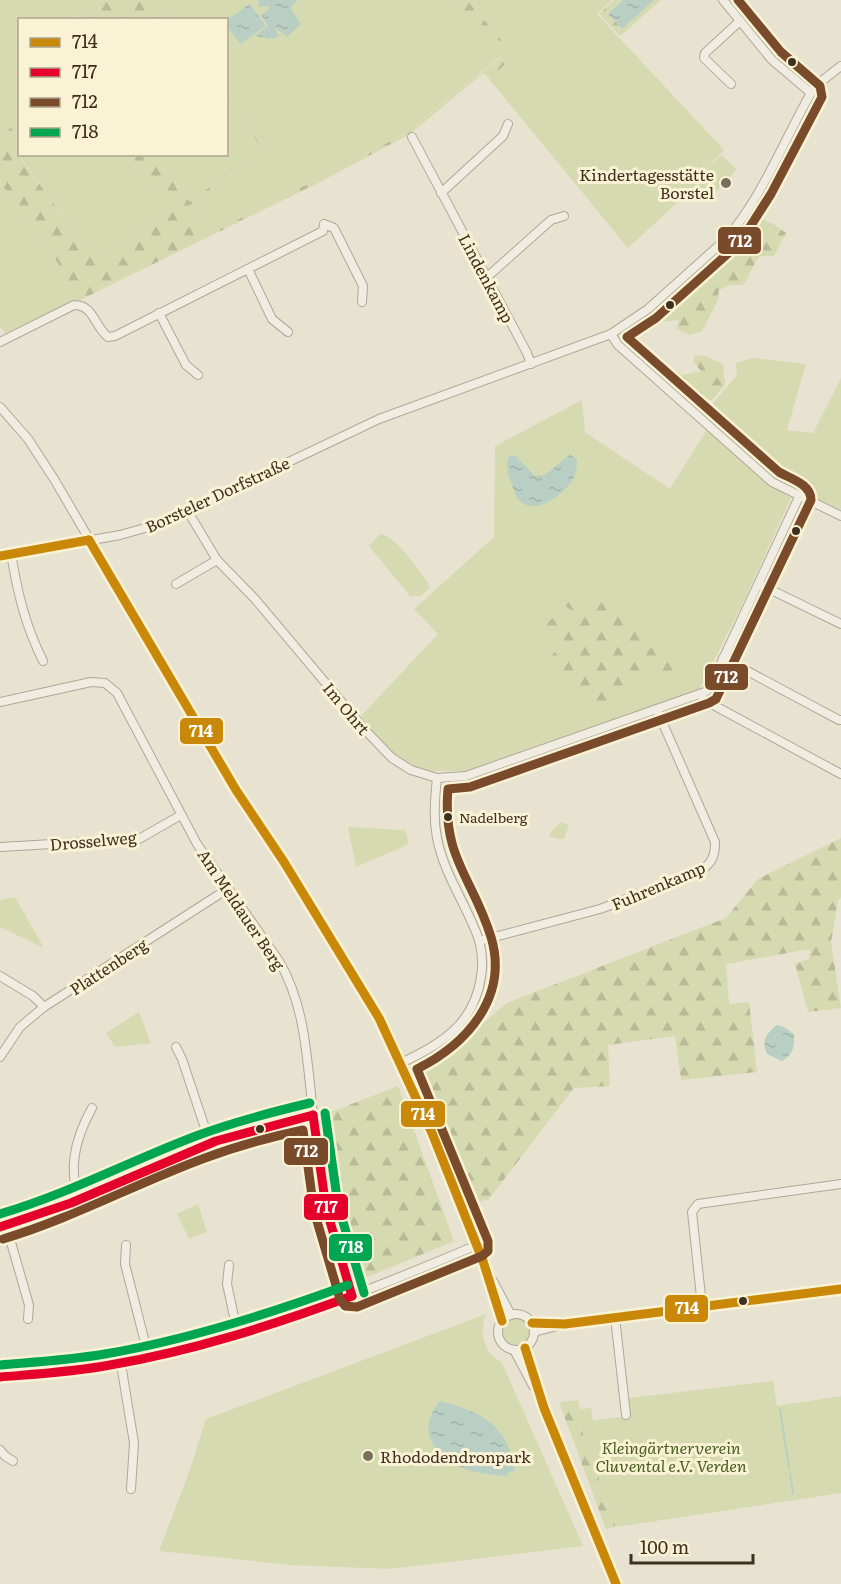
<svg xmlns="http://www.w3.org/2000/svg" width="841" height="1584" viewBox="0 0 841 1584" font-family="Literata,serif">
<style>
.green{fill:#d6dab1}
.forest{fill:url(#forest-firs)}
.water{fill:url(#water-ripples)}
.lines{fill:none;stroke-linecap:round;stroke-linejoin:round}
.stream{stroke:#bacfc4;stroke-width:2}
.minor-casing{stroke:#aea798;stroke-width:10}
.minor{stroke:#f0ece1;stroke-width:8}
.bus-1-casing{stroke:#f9f2d5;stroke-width:14}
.bus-2-casing{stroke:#f9f2d5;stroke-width:14}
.bus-3-casing{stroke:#f9f2d5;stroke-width:14}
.bus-4-casing{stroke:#f9f2d5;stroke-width:14}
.bus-1{stroke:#c98808;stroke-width:9}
.bus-2{stroke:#e4002b;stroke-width:9}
.bus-3{stroke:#7a4b2a;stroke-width:9}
.bus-4{stroke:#00a651;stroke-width:9}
.bus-dot{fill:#3f301e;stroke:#f9f2d5;stroke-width:2}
.poi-dot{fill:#7a6f5c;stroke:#f9f2d5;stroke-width:2}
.labels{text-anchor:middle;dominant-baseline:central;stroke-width:6;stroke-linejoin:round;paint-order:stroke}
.bus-label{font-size:14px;fill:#3f301e;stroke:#f9f2d5;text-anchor:start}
.poi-label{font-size:16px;fill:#3f301e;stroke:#f9f2d5;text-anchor:end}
.street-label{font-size:16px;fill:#3f301e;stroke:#f9f2d5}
.park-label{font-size:16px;font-style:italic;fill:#4a5e22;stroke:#f9f2d5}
.line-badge{stroke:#f9f2d5;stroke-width:2}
.badge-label{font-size:16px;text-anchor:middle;font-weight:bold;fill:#fff}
</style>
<defs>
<pattern id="forest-firs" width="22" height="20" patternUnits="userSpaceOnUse" patternTransform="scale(1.5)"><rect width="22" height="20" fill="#d6dab1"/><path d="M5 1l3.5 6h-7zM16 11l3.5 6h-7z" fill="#b9bb98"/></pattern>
<pattern id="water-ripples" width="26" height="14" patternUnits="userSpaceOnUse" patternTransform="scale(1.5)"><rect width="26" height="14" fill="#bacfc4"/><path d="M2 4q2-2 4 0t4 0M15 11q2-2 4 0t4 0" fill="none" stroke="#a1b2a8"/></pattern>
</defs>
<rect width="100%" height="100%" fill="#e8e3d0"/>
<g class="green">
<polygon points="0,0 103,0 74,19 20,20 19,122 0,136"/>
<polygon points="155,0 449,0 500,57 401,136 210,234 190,205 266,149 227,97 226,20 168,19"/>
<polygon points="467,0 612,0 597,14 724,150 702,173 721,155 737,169 710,198 698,186 706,176 628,248 489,79 513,55"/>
<polygon points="227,100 263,148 190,202 154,155 226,154"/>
<polygon points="27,154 126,155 166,210 96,261 21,158"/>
<polygon points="0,182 65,273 76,302 7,336 0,326"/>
<polygon points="753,358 806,364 787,430 813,433 841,378 841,510 777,479 703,415 737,375 736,363"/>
<polygon points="582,400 585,432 670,489 707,429 773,487 791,498 742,605 699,690 465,771 424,771 392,754 361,716 438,634 414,609 494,537 495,446"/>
<path d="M380,534C395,535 418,569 427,581L429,588L421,596H410L369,546Z"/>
<polygon points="561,822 569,825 564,839 557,839 549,836 552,830"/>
<polygon points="348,827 405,830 409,844 356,867"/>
<polygon points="15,897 44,948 0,927 0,900"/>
<polygon points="139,1012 151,1043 115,1047 106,1033"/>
<polygon points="198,1204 207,1232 189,1239 177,1214"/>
<path d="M486,1314C478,1334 484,1353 502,1363L583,1546L390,1569L290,1565L159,1551L188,1475L206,1419Z"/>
<circle cx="516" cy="1332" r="16"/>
<polygon points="773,1381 777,1406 841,1396 841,1493 616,1527 579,1422 622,1417 621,1399"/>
</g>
<g class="forest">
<polygon points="103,0 155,0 168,19 74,19"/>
<polygon points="449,0 467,0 514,55 490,79 483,73 410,134 318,183 76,302 59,278 65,273 0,182 0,136 19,122 20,154 27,155 21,159 96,261 166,210 126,155 154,155 190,202 262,148 227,100 227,97 266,149 190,205 210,234 401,136 500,58"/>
<polygon points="614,0 623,0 608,14 622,29 654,0 661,0 620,36 599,14"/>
<path d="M747,215L772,223L786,233L774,256H760C752,265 751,275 743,285H730L719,290L718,300L702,331L690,335L676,329L679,320L661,322L635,337L645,353L683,375L701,371L693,362L694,355L705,356L723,364L725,385L712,400L689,399L674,388V378L640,356L632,343L622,334L669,298L706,265C719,269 724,261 732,252L729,242L741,227Z"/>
<path d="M558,593L588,597L593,602C628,603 629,624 649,645C655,652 664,657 670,664C674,669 677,674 682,678L664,683L651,671L623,690V700L618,708L606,711L589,703L575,690L559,670L545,664L557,649L546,638L545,622L573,611L562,604Z"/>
<polygon points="841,838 841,898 838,900 831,942 841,1008 808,1012 795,964 809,959 810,949 726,964 729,1004 749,1002 757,1072 681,1080 675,1036 608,1045 610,1086 574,1088 489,1199 479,1202 422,1074 507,1003 726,918 758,879"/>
<polygon points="398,1086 454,1241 358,1281 332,1200 318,1117"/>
<polygon points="578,1400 580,1409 591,1408 593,1421 579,1423 616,1527 606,1529 559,1402"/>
</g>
<g class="water">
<polygon points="258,0 296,0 297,2 293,4 291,9 301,24 287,37 274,26 279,36 273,39 255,36 268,26 261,15 269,9 269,6 259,7"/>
<polygon points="623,0 654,0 622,29 608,14"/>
<polygon points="250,4 266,26 240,44 227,26 227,20"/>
<path d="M570,454L577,460C577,467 576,473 573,479C565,493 535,518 519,500C515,496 514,489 511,483C508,474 505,466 509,456L515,455L535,476L545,475Z"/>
<path d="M777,1025L784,1027L794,1034C794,1047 794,1054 782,1061L767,1054C761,1040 766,1034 777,1025Z"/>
<path d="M439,1401C481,1411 508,1425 515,1471L509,1472L507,1476C496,1475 485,1474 474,1472C451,1466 421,1445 430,1418C432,1412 436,1407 439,1401Z"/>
</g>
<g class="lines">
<g class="stream">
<polyline points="780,1409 789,1468"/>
<polyline points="790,1474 793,1493"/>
</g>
<g class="minor-casing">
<g id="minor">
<polyline points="723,0 772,60 811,93"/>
<polyline points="731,84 704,58 705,53 740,21"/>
<polyline points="412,137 527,353 531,364"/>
<polyline points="441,193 503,136 508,124"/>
<polyline points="248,269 272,319 288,332"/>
<polyline points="486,278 551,220 564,216"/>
<polyline points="159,313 186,365 198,375"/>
<polyline points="611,334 618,345 772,482 841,516"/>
<path d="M0,342L74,305C94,305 94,326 108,337L115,336L323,231L324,224L334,228L363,286L362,302"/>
<polyline points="0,407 28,439 54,479 236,790 284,862 379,1018 432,1133 483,1261 502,1321"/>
<polyline points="187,510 217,560 255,599 366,731 392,758 411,770 437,778 466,776 705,692 709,689 799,497"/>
<path d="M11,554C18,594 25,625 43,661"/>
<path d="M0,556L120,535L156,525L379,419L611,334L648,309L725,240C762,198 783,142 811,93L818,84L841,66"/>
<polyline points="176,584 217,560"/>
<polyline points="759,584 841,624"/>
<polyline points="723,658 839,720 841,720"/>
<polyline points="701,695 704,700 841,774"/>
<path d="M0,702L91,682L105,683L117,693L197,844L279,961C303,1002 306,1047 311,1094C314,1131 318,1171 326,1208C333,1238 344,1267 352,1296"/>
<polyline points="0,847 139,839 181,815"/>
<path d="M479,941L600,909L701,871C712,862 715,857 715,842L657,710"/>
<polyline points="0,976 33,996 44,1007"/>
<polyline points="176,1047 182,1059 210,1143"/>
<polyline points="0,1057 20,1027 44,1007 229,888"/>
<path d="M401,1063C442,1044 474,1024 481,977C483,965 482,951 479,940C467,905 444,875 437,838C433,818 435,798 437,778"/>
<path d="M79,1198C67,1167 77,1135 92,1108"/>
<polyline points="6,1225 29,1305 28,1319"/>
<path d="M0,1227C64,1210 124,1178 185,1153C226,1136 269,1125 313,1115"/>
<polyline points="126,1245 125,1264 149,1358"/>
<polyline points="229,1265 227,1284 238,1335"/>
<polyline points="493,1281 511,1315"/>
<polyline points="702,1306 692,1212 698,1204 841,1184"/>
<circle cx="516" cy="1332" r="18"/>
<polyline points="615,1317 626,1415"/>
<polyline points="532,1323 555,1323"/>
<polyline points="534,1332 565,1324 841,1289"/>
<polyline points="525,1348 544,1408 616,1584"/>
<polyline points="514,1350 533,1386"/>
<polyline points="121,1364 134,1443 131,1489"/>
<path d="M0,1377C41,1374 82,1371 122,1363C245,1340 362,1294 477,1245"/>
<polyline points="0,1450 5,1456 13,1461"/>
</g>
</g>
<use href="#minor" class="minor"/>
<g class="bus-1-casing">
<g id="bus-1">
<polyline points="89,540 236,790 284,862 379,1018 432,1133 483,1261 502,1321"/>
<polyline points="0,556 89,540"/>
<polyline points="532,1323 565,1324 841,1289"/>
<polyline points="525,1348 544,1408 616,1584"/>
</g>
</g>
<g class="bus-2-casing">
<g id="bus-2">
<polyline points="313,1115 326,1208 352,1296"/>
<polyline points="0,1227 71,1203 216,1141 313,1115"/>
<path d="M0,1377C37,1374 73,1372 110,1365C193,1351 273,1325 352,1296"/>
</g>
</g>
<g class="bus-3-casing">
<path id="bus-3" d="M3,1239C73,1218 137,1183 205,1158C237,1146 270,1137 303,1130L314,1211L340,1299L345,1306L357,1307L482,1256L488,1251V1241L417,1069C467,1044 509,997 491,937C473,878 442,858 448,789L470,787L709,703L716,699L811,500C811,484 791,479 779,472L627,337L656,318L734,248L748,230L771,194L822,97L820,86L781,52L738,0"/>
</g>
<g class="bus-4-casing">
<g id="bus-4">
<polyline points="325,1113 338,1205 364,1293"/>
<path d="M0,1214C68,1194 130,1161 196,1136C233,1122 272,1112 310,1103"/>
<path d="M0,1365C35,1362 70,1360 105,1354C188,1340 269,1314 348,1285"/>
</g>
</g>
<use href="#bus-1" class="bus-1"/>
<use href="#bus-2" class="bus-2"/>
<use href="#bus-3" class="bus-3"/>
<use href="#bus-4" class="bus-4"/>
</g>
<g class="bus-dot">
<circle cx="792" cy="62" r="5"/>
<circle cx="670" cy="305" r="5"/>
<circle cx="796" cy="531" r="5"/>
<circle cx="448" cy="817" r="5"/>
<circle cx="260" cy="1129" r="5"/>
<circle cx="743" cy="1301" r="5"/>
</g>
<g class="poi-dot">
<circle cx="726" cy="183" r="6"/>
<circle cx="368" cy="1456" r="6"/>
</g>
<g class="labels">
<g class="bus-label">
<text x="459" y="817">Nadelberg</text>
</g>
<g class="poi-label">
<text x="714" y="174">Kindertagesstätte<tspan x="714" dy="18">Borstel</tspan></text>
<text x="380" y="1456" text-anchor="start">Rhododendronpark</text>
</g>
<g class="street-label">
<text transform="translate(487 278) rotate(62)">Lindenkamp</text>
<text transform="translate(217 494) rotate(-25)">Borsteler Dorfstraße</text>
<text transform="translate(347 708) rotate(50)">Im Ohrt</text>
<text transform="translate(93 840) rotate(-5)">Drosselweg</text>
<text transform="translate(658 885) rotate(-23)">Fuhrenkamp</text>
<text transform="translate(242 909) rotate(56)">Am Meldauer Berg</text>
<text transform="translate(108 966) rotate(-33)">Plattenberg</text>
</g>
<g class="park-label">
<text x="671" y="1447">Kleingärtnerverein<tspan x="671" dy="18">Cluvental e.V. Verden</tspan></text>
</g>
</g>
<g class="line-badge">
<rect x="717" y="226" width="45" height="29" rx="6" fill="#7a4b2a"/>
<rect x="704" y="663" width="45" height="28" rx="6" fill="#7a4b2a"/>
<rect x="179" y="717" width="45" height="28" rx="6" fill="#c98808"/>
<rect x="400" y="1100" width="46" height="28" rx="6" fill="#c98808"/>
<rect x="283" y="1137" width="46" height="29" rx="6" fill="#7a4b2a"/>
<rect x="303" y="1193" width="46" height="28" rx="6" fill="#e4002b"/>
<rect x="328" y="1233" width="45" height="29" rx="6" fill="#00a651"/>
<rect x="664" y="1294" width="45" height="29" rx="6" fill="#c98808"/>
</g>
<g class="badge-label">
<text x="740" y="247">712</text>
<text x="726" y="683">712</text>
<text x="201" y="737">714</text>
<text x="423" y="1120">714</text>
<text x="306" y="1157">712</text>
<text x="326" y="1213">717</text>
<text x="351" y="1253">718</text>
<text x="687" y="1314">714</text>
</g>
<rect x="18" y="18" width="210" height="138" fill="#f9f2d5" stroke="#afa48c" stroke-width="1.5"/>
<rect x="30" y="38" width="30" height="9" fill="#c98808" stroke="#afa48c" stroke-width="1.5"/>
<text x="72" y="48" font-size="18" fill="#3f301e">714</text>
<rect x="30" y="68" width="30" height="9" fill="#e4002b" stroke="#afa48c" stroke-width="1.5"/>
<text x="72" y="78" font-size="18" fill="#3f301e">717</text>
<rect x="30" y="98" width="30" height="9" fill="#7a4b2a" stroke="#afa48c" stroke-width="1.5"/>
<text x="72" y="108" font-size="18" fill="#3f301e">712</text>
<rect x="30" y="128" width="30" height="9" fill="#00a651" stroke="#afa48c" stroke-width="1.5"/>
<text x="72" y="138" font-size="18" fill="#3f301e">718</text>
<path d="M631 1554v9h122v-9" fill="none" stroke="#3f301e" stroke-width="3"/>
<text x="640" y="1554" font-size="18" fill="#3f301e" stroke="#f9f2d5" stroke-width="4.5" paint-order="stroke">100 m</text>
</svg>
